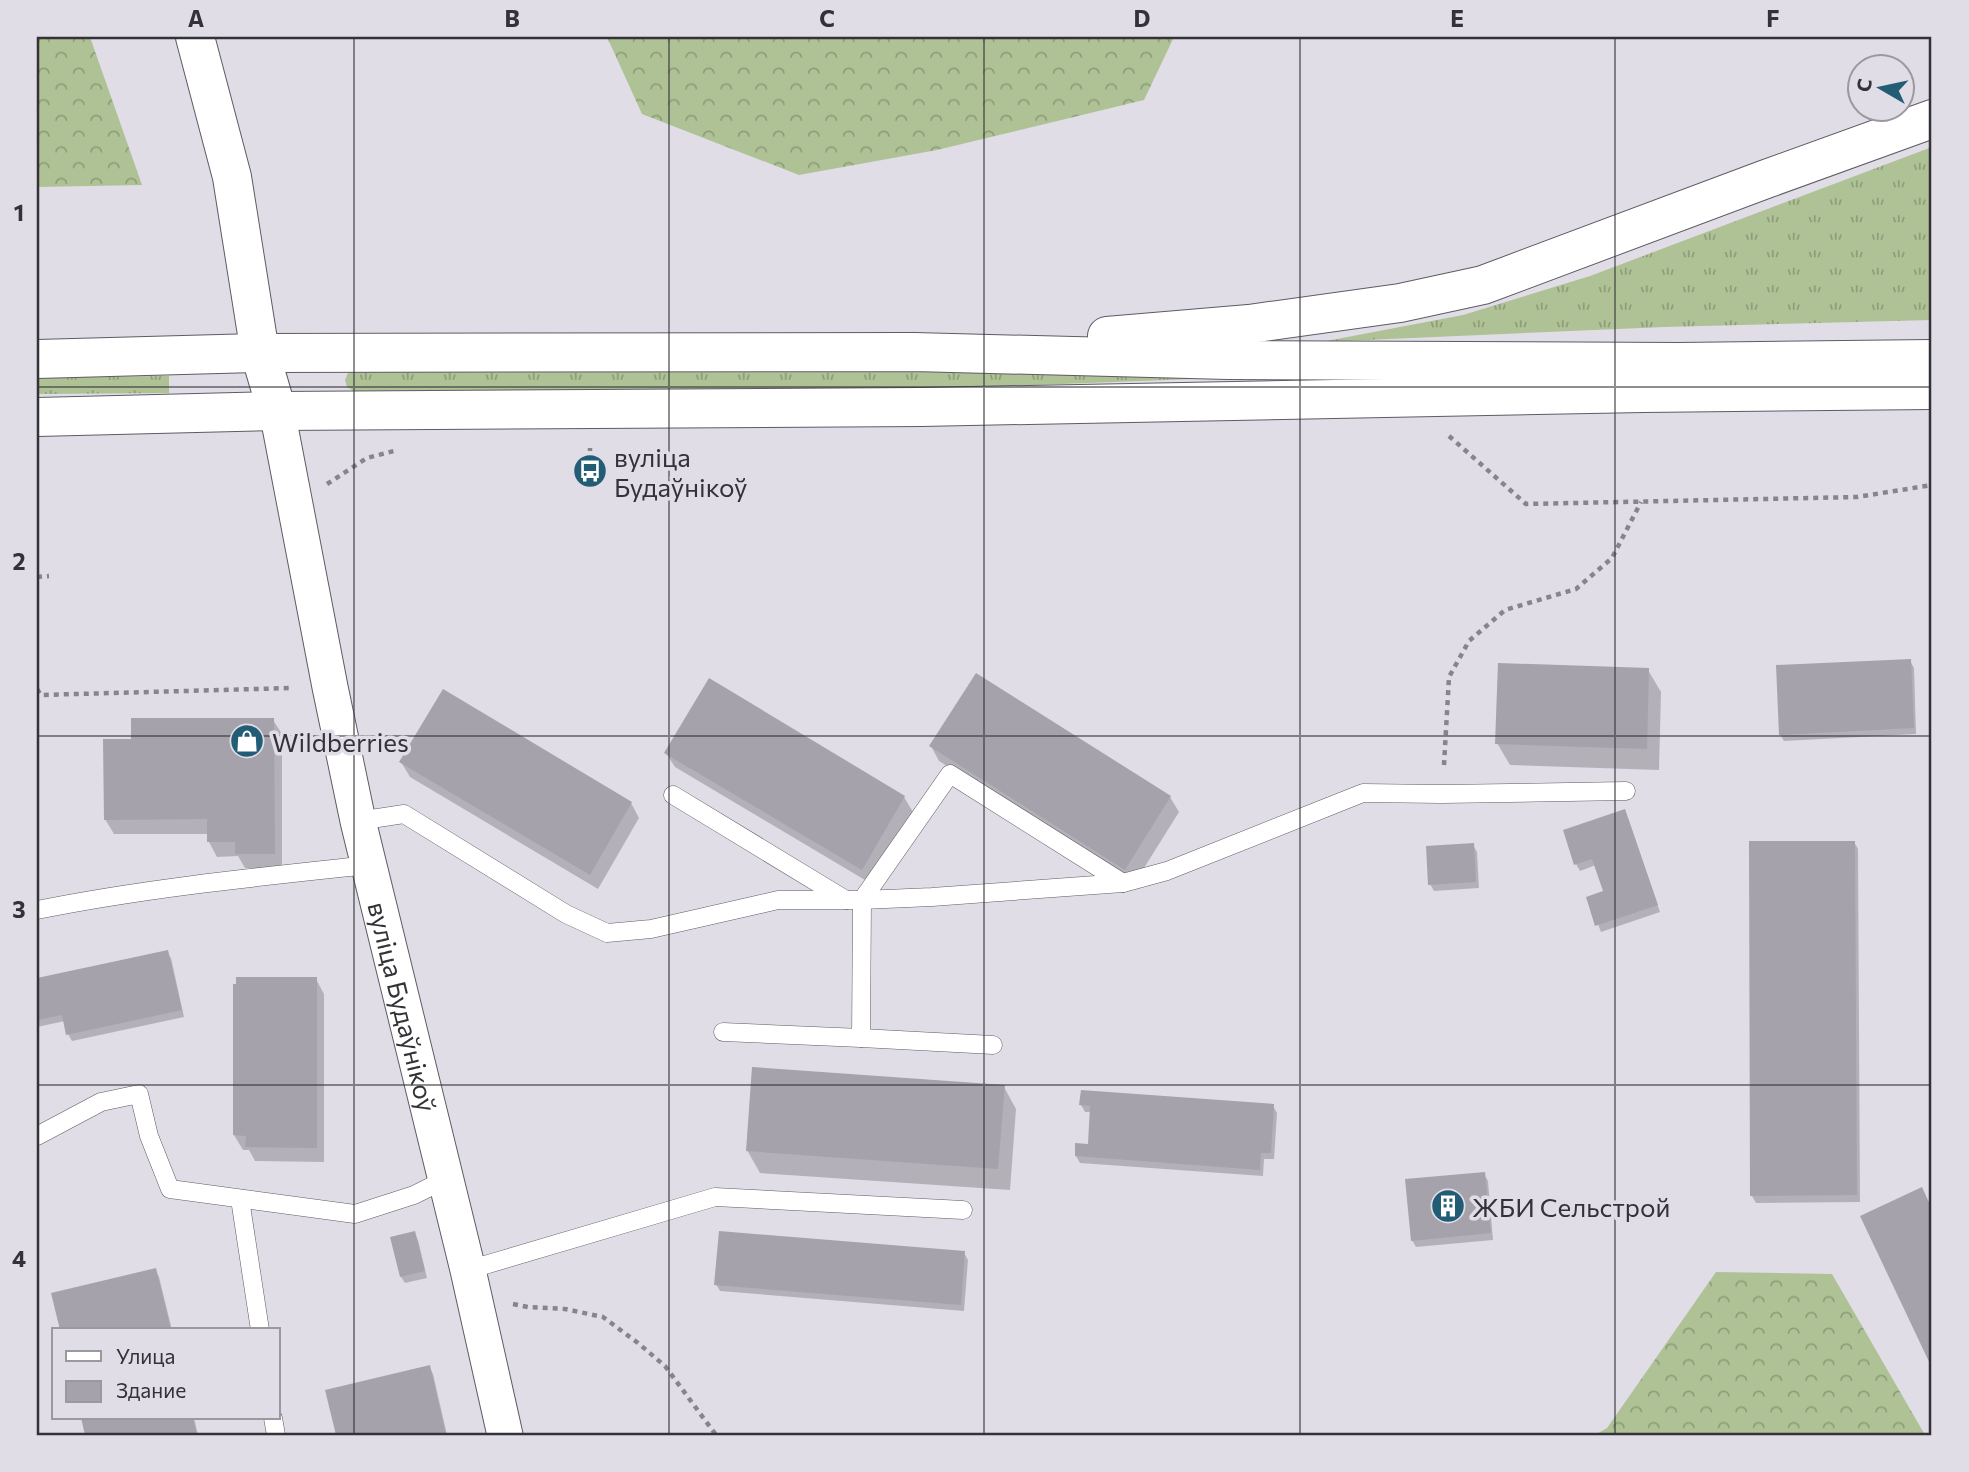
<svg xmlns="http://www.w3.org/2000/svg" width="1969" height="1472" viewBox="0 0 1969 1472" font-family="Commissioner,sans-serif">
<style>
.grass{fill:url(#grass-tufts)}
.forest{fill:url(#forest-crowns)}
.shadow{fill:#0003}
.building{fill:#a5a2ac}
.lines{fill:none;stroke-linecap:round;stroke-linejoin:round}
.lane-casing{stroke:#5e5b64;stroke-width:19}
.street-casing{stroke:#5e5b64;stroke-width:37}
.secondary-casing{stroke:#5e5b64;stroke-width:40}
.highway-casing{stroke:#5e5b64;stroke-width:40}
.path{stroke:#87858c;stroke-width:4.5;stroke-dasharray:5 5;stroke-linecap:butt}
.lane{stroke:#fff;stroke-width:18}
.street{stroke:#fff;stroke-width:35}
.secondary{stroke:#fff;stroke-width:38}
.highway{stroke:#fff;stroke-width:38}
.grid{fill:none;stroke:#333236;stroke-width:2;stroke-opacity:0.55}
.labels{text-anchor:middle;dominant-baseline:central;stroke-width:7;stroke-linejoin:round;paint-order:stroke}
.poi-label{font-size:26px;fill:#333236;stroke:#e0dde7;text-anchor:start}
.street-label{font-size:26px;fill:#333236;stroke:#e0dde7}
.neatline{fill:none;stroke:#333236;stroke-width:2.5}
.grid-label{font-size:23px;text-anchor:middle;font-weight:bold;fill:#333236}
</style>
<defs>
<pattern id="grass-tufts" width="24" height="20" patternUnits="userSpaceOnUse" patternTransform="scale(1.75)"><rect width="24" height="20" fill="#aec295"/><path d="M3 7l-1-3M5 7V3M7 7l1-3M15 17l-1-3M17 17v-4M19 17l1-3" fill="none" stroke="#8e9e7a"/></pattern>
<pattern id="forest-crowns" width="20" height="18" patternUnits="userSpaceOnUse" patternTransform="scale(1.75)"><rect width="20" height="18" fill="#aec295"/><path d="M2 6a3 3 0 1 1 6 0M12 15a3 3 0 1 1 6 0" fill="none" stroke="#8e9e7a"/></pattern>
</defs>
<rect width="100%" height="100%" fill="#e0dde7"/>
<g class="grass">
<polygon points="1932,147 1932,320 1664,327 1321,342 1463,315 1590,276"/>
<polygon points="937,369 1269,376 935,389 354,391 347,387 345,380 348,373 356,371"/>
<polygon points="169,376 169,393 37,394 37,377"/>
</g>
<g class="forest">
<polygon points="37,37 90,37 142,185 37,187"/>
<polygon points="607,37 1174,37 1144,100 937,150 799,175 642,114"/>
<polygon points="1716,1272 1832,1274 1925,1435 1595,1435 1607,1428"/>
</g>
<g class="shadow">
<polygon points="1910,661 1914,668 1916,734 1784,741 1780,734"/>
<polygon points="1648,670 1661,692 1659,770 1510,765 1497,743"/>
<polygon points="273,720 282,734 282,868 245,868 238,856 217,857 209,842 208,834 114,834 105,819"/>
<polygon points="931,746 1170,797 1179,812 1134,884 939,761"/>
<polygon points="666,753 904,797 913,812 870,883 675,767"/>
<polygon points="401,762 631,803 639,818 598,889 410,777"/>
<polygon points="1628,818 1660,912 1601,932 1588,898 1606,893 1596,865 1580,871 1576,864"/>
<polygon points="1854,842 1858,849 1860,1202 1756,1203 1752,1196"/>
<polygon points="1473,845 1477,852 1479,888 1434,891 1430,884"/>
<polygon points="167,952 171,958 184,1017 72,1041 68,1034 65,1021 37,1027 37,979"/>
<polygon points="316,979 324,994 324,1162 255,1161 249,1150 243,1150 234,1135"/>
<polygon points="1004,1087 1016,1109 1010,1190 760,1173 747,1150"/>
<polygon points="1081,1105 1273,1106 1277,1113 1274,1159 1264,1159 1263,1176 1080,1163 1076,1156 1089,1146 1092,1112 1085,1112"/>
<polygon points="1484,1174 1488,1181 1493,1240 1416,1247 1412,1240"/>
<polygon points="1925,1196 1932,1211 1932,1364 1862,1217"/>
<polygon points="414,1233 418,1240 427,1278 405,1283 401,1277"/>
<polygon points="964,1253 968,1260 964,1311 720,1291 716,1284"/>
<polygon points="155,1270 159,1277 172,1330 62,1330 54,1295"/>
<polygon points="429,1367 433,1374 447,1435 337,1435 327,1391"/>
<polygon points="83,1418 194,1418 198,1435 87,1435"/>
</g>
<g class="building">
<polygon points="1911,659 1914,728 1779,735 1776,665"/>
<polygon points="1498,663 1649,668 1647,749 1495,744"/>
<polygon points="976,673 1171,796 1125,870 929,746"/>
<polygon points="709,678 905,796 862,870 664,753"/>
<polygon points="443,689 632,802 590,875 399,762"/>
<polygon points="131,718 274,718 275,854 235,854 235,842 207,842 207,819 104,820 103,739 131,739"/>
<polygon points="1625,809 1658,905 1595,926 1586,897 1603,891 1592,859 1574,865 1563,830"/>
<polygon points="1749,841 1855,841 1857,1195 1750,1196"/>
<polygon points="1474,843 1476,882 1428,885 1426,846"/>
<polygon points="168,950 182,1010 66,1035 62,1015 37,1020 37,978"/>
<polygon points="236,977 317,977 317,1148 245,1147 246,1136 233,1135 233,984 236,984"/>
<polygon points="752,1067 1005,1085 998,1169 746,1151"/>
<polygon points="1081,1090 1274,1104 1271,1153 1261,1153 1260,1170 1075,1156 1075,1143 1088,1144 1090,1106 1079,1105"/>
<polygon points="1485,1172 1491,1233 1411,1241 1405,1179"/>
<polygon points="1922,1187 1932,1209 1932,1368 1860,1216"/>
<polygon points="415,1231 425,1271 400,1277 390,1237"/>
<polygon points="719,1231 965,1251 961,1305 714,1285"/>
<polygon points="156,1268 171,1330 60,1330 51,1293"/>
<polygon points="430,1365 446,1435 336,1435 325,1390"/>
<polygon points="81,1418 193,1418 197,1435 85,1435"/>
</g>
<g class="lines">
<g class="lane-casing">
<g id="lane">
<polyline points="673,795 846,900"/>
<polyline points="358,821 404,814 566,914 607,933 651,929 778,900 862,900 932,897 1123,883 1167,871 1363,793 1442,794 1626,791"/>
<path d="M37,910C146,888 257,877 369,865"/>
<polyline points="723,1032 861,1038 862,900 950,774 1123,883"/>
<polyline points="861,1038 993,1045"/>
<polyline points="37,1136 101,1102 139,1094 149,1136 170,1189 355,1214 414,1195 446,1179"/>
<polyline points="240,1199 260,1330"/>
<polyline points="468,1270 715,1197 963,1210"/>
<polyline points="273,1418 276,1435"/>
</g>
</g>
<g class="street-casing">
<g id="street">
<path id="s1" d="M277,411L330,687L358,821L468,1270L505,1435"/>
</g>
</g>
<g class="secondary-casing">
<polyline id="secondary" points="195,37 232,177 260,353 277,411"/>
</g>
<g class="highway-casing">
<g id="highway">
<polyline points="1107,336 1249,324 1400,303 1483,285 1766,179 1932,119"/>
<polyline points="37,359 260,353 914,352 1228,360 1679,362 1932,359"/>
<polyline points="37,417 277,411 921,407 1643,393 1932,390"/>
</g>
</g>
<g class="path">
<polyline points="1449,436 1526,504 1857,497 1932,485"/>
<polyline points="590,471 590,448"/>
<polyline points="327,484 367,458 394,451"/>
<polyline points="37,577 49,576"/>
<polyline points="37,689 41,695 292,688"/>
<polyline points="1444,765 1449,677 1469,641 1505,610 1576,589 1612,558 1641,502"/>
<polyline points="513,1304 528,1307 565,1309 603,1317 638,1343 665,1366 716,1435"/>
</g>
<use href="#lane" class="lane"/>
<use href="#street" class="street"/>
<use href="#secondary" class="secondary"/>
<use href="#highway" class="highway"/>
</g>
<path class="grid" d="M354,37V1435M669,37V1435M984,37V1435M1300,37V1435M1615,37V1435M37,387H1932M37,736H1932M37,1085H1932"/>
<defs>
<g id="bus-disc" transform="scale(1.75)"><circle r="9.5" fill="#225d75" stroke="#e0dde7"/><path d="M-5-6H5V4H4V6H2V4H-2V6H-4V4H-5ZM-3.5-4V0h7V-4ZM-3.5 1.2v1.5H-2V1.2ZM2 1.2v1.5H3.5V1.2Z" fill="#fff"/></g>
<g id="shop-disc" transform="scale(1.75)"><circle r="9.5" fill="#225d75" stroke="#e0dde7"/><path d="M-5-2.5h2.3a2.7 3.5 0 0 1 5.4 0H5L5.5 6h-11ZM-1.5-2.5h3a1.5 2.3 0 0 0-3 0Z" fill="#fff"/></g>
<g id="building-disc" transform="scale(1.75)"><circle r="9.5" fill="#225d75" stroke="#e0dde7"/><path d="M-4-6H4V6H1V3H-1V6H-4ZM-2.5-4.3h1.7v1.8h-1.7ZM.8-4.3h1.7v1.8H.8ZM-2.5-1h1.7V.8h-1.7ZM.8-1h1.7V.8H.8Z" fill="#fff"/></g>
</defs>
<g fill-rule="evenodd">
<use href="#bus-disc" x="590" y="471"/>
<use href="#shop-disc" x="247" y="741"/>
<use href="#building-disc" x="1448" y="1206"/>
</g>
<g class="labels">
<g class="poi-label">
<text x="614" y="456">вуліца<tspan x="614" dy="30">Будаўнікоў</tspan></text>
<text x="272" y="741">Wildberries</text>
<text x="1472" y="1206">ЖБИ Сельстрой</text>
</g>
<g class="street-label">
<text stroke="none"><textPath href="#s1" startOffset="609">вуліца Будаўнікоў</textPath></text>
</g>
</g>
<rect width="1969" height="1472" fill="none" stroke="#e0dde7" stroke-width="77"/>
<rect x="52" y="1328" width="228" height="91" fill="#e0dde7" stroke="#9b99a0" stroke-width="2"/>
<rect x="66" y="1351" width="35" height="10" fill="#ffffff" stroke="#9b99a0" stroke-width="2"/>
<text x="116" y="1364" font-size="21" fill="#333236">Улица</text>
<rect x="66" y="1381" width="35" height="21" fill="#a5a2ac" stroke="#9b99a0" stroke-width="2"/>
<text x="116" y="1398" font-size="21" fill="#333236">Здание</text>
<g transform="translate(1881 88) rotate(279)"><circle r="33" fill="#e0dde7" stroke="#9b99a0" stroke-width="2"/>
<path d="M0-5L12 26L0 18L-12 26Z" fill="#225d75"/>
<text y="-10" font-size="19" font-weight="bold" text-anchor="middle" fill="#333236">С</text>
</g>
<rect x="38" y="38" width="1892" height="1396" class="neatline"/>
<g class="grid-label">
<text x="196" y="27">A</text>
<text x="512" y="27">B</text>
<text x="827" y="27">C</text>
<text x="1142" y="27">D</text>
<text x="1457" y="27">E</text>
<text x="1773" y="27">F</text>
<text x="19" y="221">1</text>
<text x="19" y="570">2</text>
<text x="19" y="918">3</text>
<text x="19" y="1267">4</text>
</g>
</svg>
